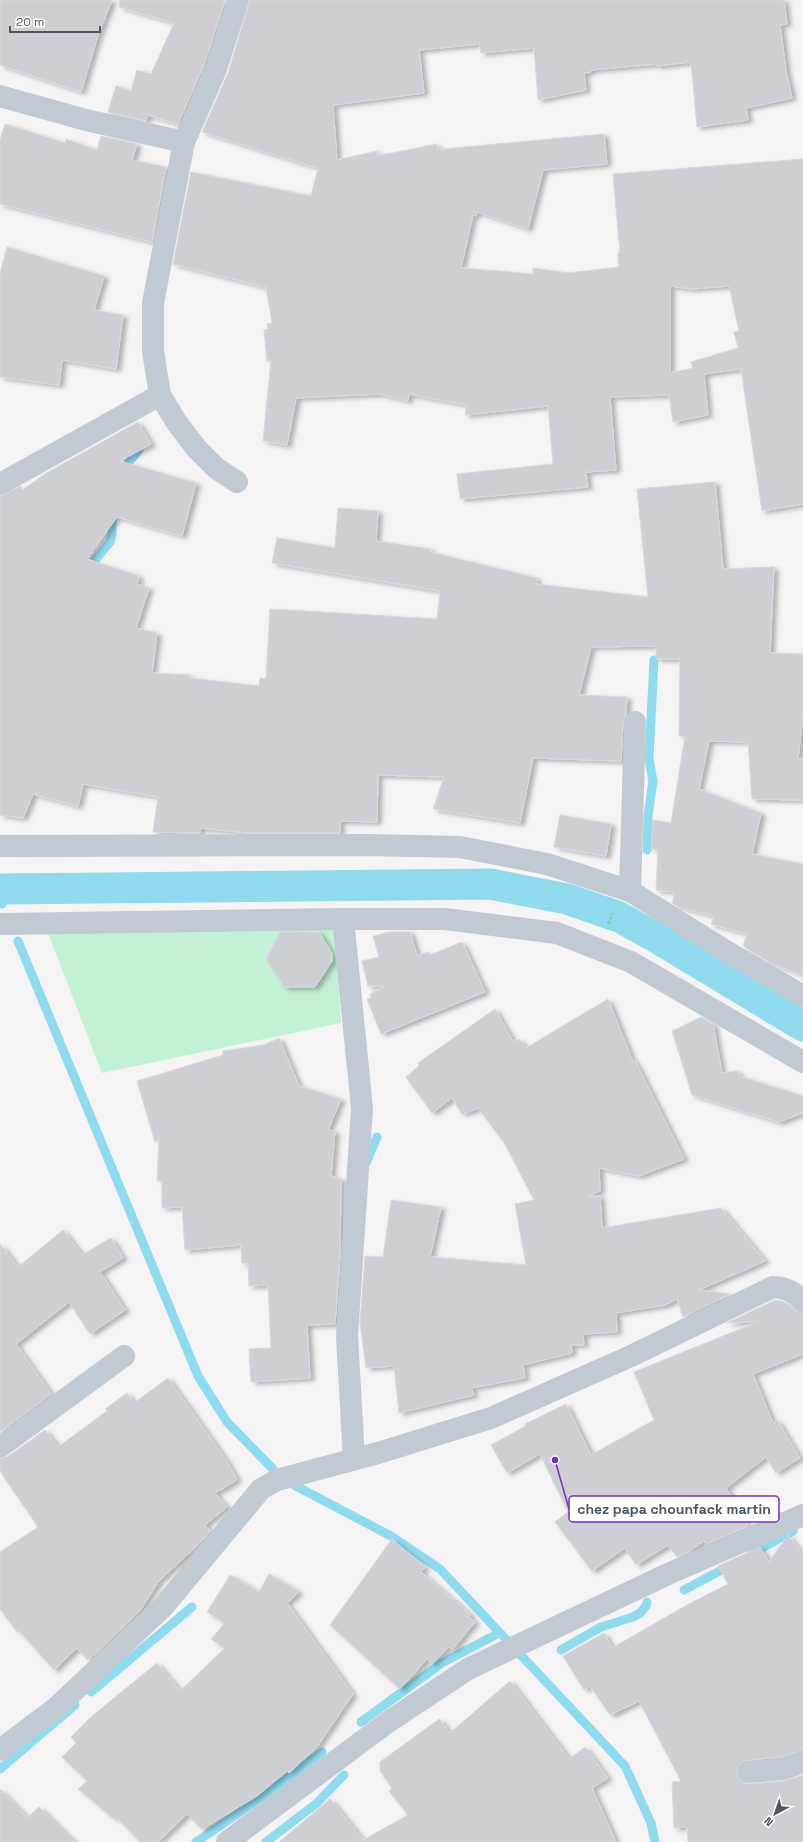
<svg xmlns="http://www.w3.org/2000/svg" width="803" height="1842" viewBox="0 0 803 1842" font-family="'Space Grotesk',sans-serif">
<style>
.green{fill:#c3f1d5}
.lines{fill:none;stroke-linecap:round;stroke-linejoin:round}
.stream{stroke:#90daee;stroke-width:9}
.canal{stroke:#90daee;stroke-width:31}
.building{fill:#cdcfd5;stroke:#d7d9de;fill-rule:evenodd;filter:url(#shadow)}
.path{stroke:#7ad0a6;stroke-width:2.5;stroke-dasharray:3 2;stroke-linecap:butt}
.street{stroke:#c1cad2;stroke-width:22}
.leader{fill:none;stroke:#7b2cbf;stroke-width:1.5}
.callout-dot{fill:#7b2cbf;stroke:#fff;stroke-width:1.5}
.callout{fill:#fff;stroke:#7b2cbf;stroke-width:1.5}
.callout-label{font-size:14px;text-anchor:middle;font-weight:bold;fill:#4a5661}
</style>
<defs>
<filter id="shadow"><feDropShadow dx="4.5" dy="2.5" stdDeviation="2" flood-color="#0004"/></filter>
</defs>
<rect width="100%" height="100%" fill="#f5f3f3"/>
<polygon class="green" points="334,924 341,1023 102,1073 48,933"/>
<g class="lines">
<g class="stream">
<polyline points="121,472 139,450"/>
<polyline points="87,570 110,542 112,535 112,512"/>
<polyline points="647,850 648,816 653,781 649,759 654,660"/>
<polyline points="0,899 2,904"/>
<polyline points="18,941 198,1376 227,1422 273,1469"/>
<polyline points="782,1012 803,996"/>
<polyline points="366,1163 377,1137"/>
<polyline points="294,1485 391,1536 440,1569 625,1766 651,1823 655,1842"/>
<polyline points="751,1554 793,1531"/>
<polyline points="684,1590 731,1565"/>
<polyline points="561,1650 601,1627 633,1617 640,1613 646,1606 647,1602"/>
<polyline points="91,1692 192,1607"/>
<polyline points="361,1722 442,1663 499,1633"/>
<polyline points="0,1769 75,1705"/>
<polyline points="196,1842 252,1804 322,1752"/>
<polyline points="266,1842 317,1803 344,1775"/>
</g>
<polyline class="canal" points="0,889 490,884 567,899 619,917 657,938 803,1026"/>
</g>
<g class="building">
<polygon points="0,0 112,0 98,35 81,92 0,65"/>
<polygon points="120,0 225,0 204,65 178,124 148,115 146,121 108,112 116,86 131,91 137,70 151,74 174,23 119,7"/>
<path d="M250,0H784L787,24L780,25L786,71L792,98L746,108L748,120L697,127L691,62L657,66V64L591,70V72L584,73L586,90L538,100L534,48L481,53L480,44L419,50L424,93L333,105L337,160L377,151V156L437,144V149H444L604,134L607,164L543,170L528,229L477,212L476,216L473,215L461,268L533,274V268L568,273L619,267L618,253H620L613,174L803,159V504L762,511L741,369L704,374L708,415L673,422L669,395L610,397L616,470L586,472L588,487L460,499L457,474L553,464L548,406L465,415L467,405L409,394L408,401L380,394L296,398L287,445L263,441L271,360L267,361L264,330L268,329L267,324L272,323L266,287L173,264L191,172L311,196L318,168L202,132L228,73ZM670,286L692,289L729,286L739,331L734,332L738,348L691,362L693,368L670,373Z"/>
<polygon points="5,124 65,143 66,139 97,150 101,136 137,144 132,160 166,167 152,242 0,204 0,140"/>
<polygon points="7,247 104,276 94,310 123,315 116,369 62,360 59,385 0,377 0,273"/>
<polygon points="138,422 151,444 120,461 196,483 182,536 117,517 87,559 139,576 137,584 149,588 136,628 157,633 152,673 190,675 190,678 259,686 260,678 266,679 270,609 437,619 440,591 272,563 277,538 335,548 338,508 378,511 376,541 430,549 430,552 537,578 536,584 648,597 637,489 715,482 723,569 774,567 770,653 803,654 803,715 798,759 803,759 803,800 752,799 748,742 709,741 699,789 761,813 752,854 803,864 803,975 772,964 743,946 747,934 711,924 714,916 677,906 672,903 675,892 656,890 658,850 651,849 653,820 671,823 685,736 679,736 680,659 656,659 656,646 591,647 579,695 627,697 626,714 623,722 621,761 533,758 520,823 433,809 444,777 378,775 377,822 340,821 340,833 249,833 200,828 200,833 153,832 158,797 83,784 78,806 33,794 23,818 0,815 0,496 21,486 22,490 48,472"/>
<polygon points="560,815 611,824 606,856 554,847"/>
<polygon points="280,932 319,932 332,954 332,961 315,987 284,987 266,959"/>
<polygon points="389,932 410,932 417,955 429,952 430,955 462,942 485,992 381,1034 367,999 371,998 370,994 385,986 368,986 362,961 379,957 373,936"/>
<polygon points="608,999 633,1062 635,1061 684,1159 639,1176 599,1168 600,1191 588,1196 600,1196 602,1228 721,1208 765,1261 699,1290 730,1294 683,1317 677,1299 665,1305 616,1313 617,1332 583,1334 584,1345 571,1345 572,1353 523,1365 525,1378 471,1388 474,1395 399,1413 394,1366 366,1368 360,1323 365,1256 383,1257 391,1200 441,1207 430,1257 526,1265 515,1204 534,1200 505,1144 478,1108 462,1114 452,1098 432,1113 406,1077 419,1066 418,1063 495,1009 514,1043 519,1039 526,1048"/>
<polygon points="701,1017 713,1024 722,1073 738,1071 739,1076 803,1096 803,1113 779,1122 692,1095 672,1031"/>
<polygon points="279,1038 299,1086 341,1099 328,1130 335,1131 331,1176 341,1179 340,1255 335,1324 307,1325 310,1378 251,1382 249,1349 271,1348 268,1285 249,1286 248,1263 242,1263 241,1245 185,1250 182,1207 162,1208 162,1181 157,1181 159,1140 155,1142 137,1081 223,1055 223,1051 264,1045"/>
<polygon points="63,1230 82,1255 111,1238 123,1258 100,1272 125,1310 90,1334 69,1302 16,1344 51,1394 0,1432 0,1244 18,1267"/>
<polygon points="775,1300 784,1302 795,1310 803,1313 803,1354 753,1374 773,1423 777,1420 800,1458 776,1473 766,1457 726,1488 748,1526 706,1544 704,1541 690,1551 677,1557 668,1545 636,1565 625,1548 592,1571 555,1522 568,1512 540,1454 507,1473 491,1445 526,1426 525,1424 566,1404 591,1455 654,1420 634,1372 760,1321 727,1323"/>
<polygon points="168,1378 228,1463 237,1480 215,1493 227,1507 205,1525 210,1531 202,1541 159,1581 139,1612 94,1655 88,1660 77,1648 54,1670 19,1631 17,1632 0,1609 0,1552 38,1527 0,1471 0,1459 7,1457 45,1430 58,1447 107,1411 105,1409 127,1393 134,1403"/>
<polygon points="788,1535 803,1554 803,1750 780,1757 748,1760 742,1762 738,1767 737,1773 739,1779 744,1783 750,1784 784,1781 803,1775 803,1842 688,1842 687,1827 674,1828 672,1782 681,1781 639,1701 610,1715 590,1686 584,1690 563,1656 604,1633 612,1648 687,1605 728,1584 718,1566 760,1547 769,1562"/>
<polygon points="392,1539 425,1567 421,1572 471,1615 469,1617 475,1622 452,1650 449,1647 432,1664 427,1659 400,1689 330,1625"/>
<polygon points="269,1574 299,1592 287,1603 353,1694 317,1747 289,1773 287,1771 257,1796 202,1829 187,1814 158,1842 140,1842 116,1817 114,1819 78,1789 87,1781 62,1757 76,1743 71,1737 92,1716 157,1663 180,1691 225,1648 211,1639 225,1623 207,1612 230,1575 259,1592"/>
<polygon points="510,1681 569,1759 585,1747 608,1778 592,1788 616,1842 279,1842 330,1799 363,1840 408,1815 389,1791 392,1788 380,1771 380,1762 439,1719 450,1733"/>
<polygon points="0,1789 27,1818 39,1807 74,1842 0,1842"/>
</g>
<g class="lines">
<polyline class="path" points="608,924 613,913"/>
<g class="street">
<polyline points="0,96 86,120 184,142"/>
<polyline points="237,482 216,468 197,449 177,423 160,395 153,351 153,303 184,142 216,69 238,0"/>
<polyline points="0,484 160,395"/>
<polyline points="0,846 368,845 460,847 547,864 630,891 635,722"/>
<polyline points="630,891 726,951 803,996"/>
<polyline points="343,919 445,919 557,933 631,962 803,1062"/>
<polyline points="0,924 343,919 362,1108 347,1336 354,1459"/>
<polyline points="0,1447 124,1356"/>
<path d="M0,1750L57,1707L163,1607L261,1489L277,1480L378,1453L491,1418L631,1356L773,1287C787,1288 793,1291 803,1301"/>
<polyline points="749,1772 783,1769 803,1762"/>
<polyline points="227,1842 388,1722 468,1669 668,1574 803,1515"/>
</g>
</g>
<path class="leader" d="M555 1460L569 1509"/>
<circle class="callout-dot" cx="555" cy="1460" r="4"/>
<rect class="callout" x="569" y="1496" width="210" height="26" rx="4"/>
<g class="callout-label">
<text x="674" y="1514">chez papa chounfack martin</text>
</g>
<g transform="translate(775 1814) rotate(220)" stroke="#ffffff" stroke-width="3" paint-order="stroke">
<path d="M0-3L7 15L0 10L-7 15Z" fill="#4a5661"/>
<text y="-6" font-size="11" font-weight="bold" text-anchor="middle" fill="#4a5661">N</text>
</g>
<path d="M10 26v6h90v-6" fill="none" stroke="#4a5661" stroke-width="2"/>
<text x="16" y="26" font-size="12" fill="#4a5661" stroke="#ffffff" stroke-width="3" paint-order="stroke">20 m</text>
</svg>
